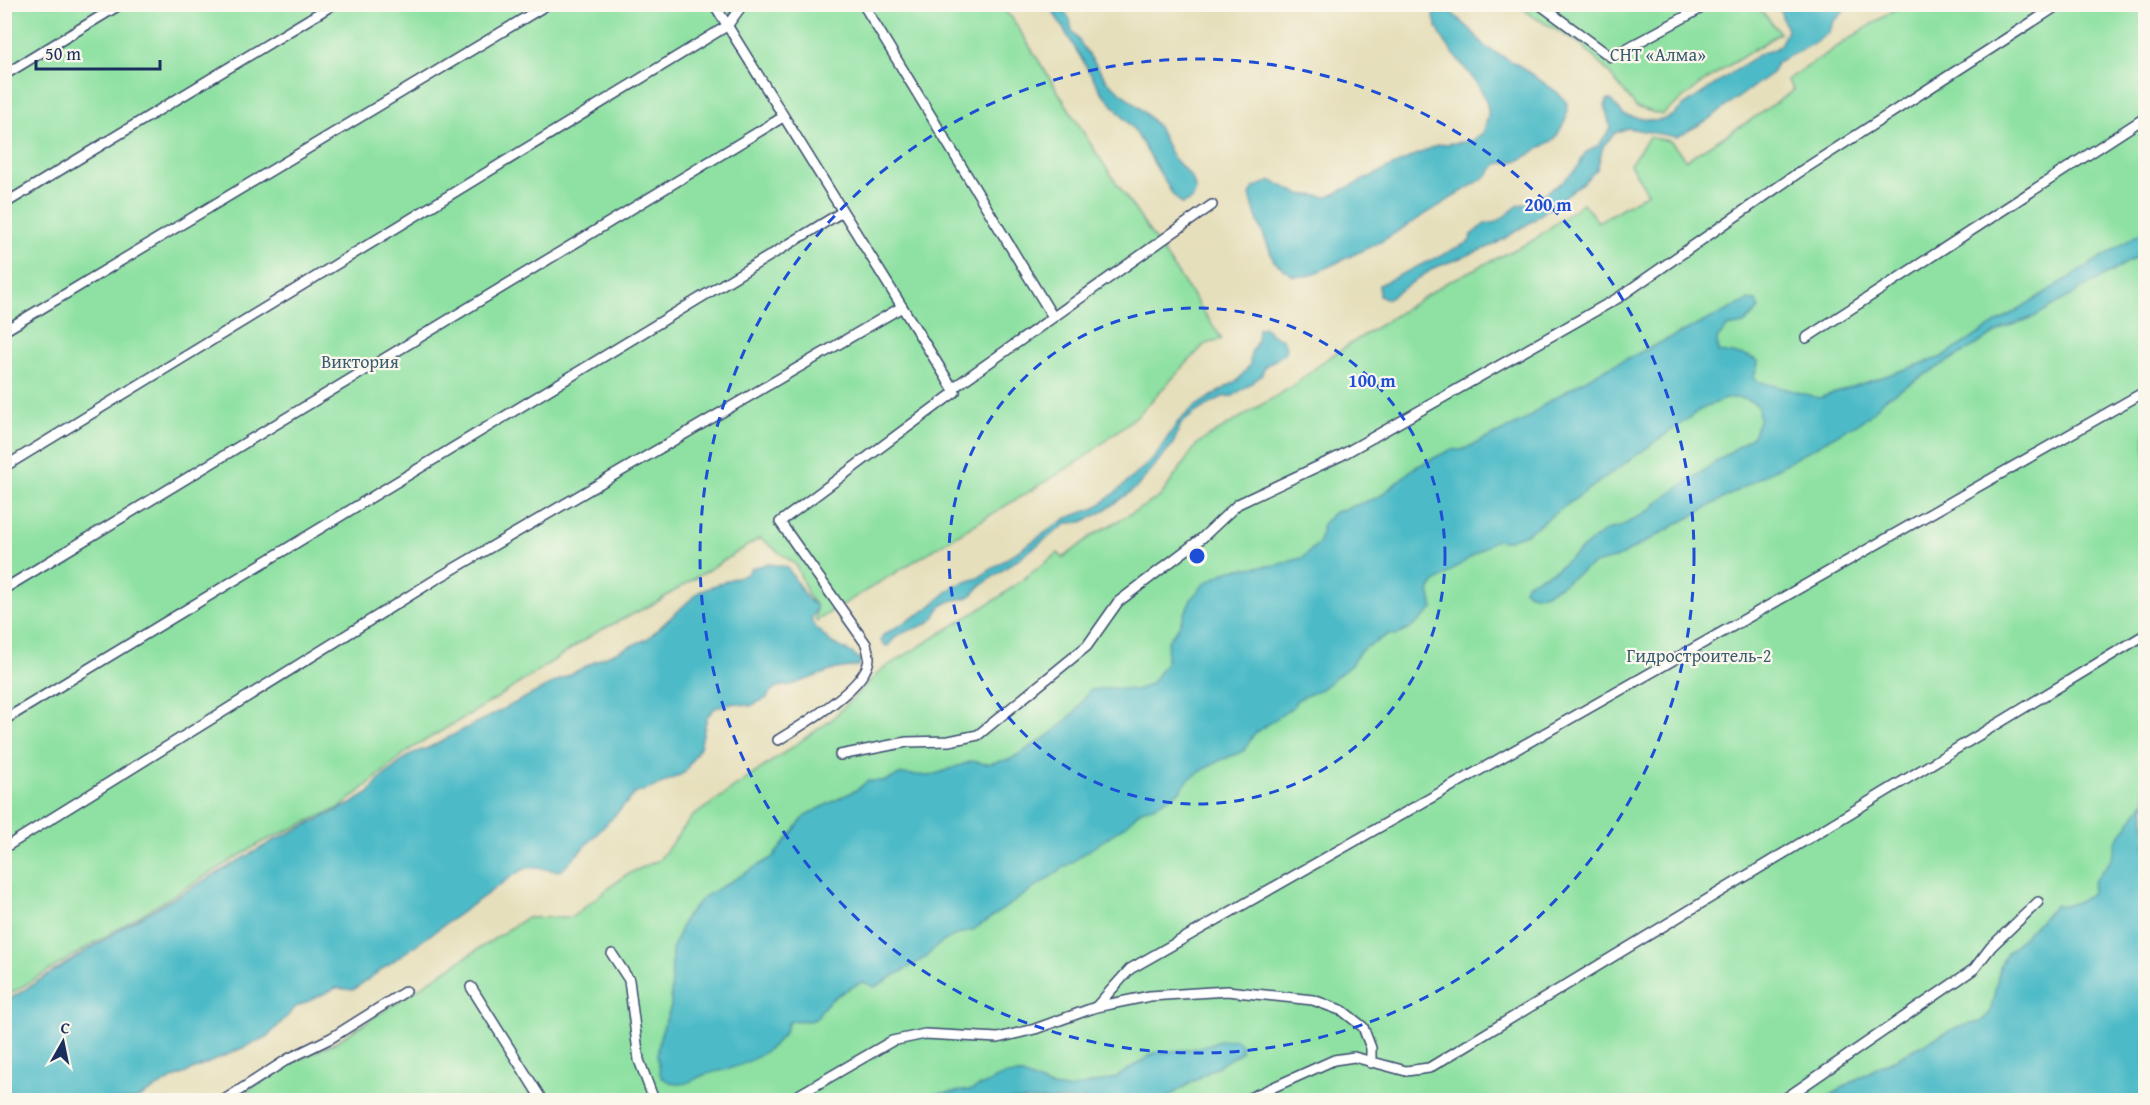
<svg xmlns="http://www.w3.org/2000/svg" width="2150" height="1105" viewBox="0 0 2150 1105" font-family="'Gentium Book Plus',serif">
<style>
.green{fill:#8ee1a2;stroke:#548880;stroke-width:1.5}
.water{fill:#4ebbc7;stroke:#347592;stroke-width:1.5}
.lines{fill:none;stroke-linecap:round;stroke-linejoin:round}
.service-casing{stroke:#39496c;stroke-width:12}
.service{stroke:#fff;stroke-width:9}
.ring{fill:none;stroke:#1d4ed8;stroke-width:3;stroke-dasharray:10 8}
.labels{text-anchor:middle;dominant-baseline:central;stroke-width:4.5;stroke-linejoin:round;paint-order:stroke}
.park-label{font-size:18px;fill:#385c6f;stroke:#fbf7ec}
.centre{fill:#1d4ed8;stroke:#fbf7ec;stroke-width:3}
.ring-label{font-size:18px;text-anchor:middle;font-weight:bold;fill:#1d4ed8;stroke:#fbf7ec;stroke-width:4.5;stroke-linejoin:round;paint-order:stroke}
</style>
<rect width="100%" height="100%" fill="#fbf7ec"/>
<filter id="ink" filterUnits="userSpaceOnUse"><feTurbulence type="fractalNoise" baseFrequency=".0167" numOctaves="2"/><feDisplacementMap in="SourceGraphic" scale="12" xChannelSelector="R" yChannelSelector="G"/><feConvolveMatrix kernelMatrix="1 2 1 2 8 2 1 2 1" color-interpolation-filters="sRGB"/></filter>
<filter id="wash" filterUnits="userSpaceOnUse"><feTurbulence type="fractalNoise" baseFrequency=".008" numOctaves="4" result="noise"/><feDisplacementMap in="SourceGraphic" scale="24" xChannelSelector="R" yChannelSelector="G"/><feGaussianBlur stdDeviation="1.35" result="paint"/><feColorMatrix in="noise" values="0 0 0 0 0 0 0 0 0 0 0 0 0 0 0 0 0 1.4 0 .05"/><feComposite in="paint" operator="in"/></filter>
<g filter="url(#wash)">
<rect width="100%" height="100%" fill="#e6dfbb"/>
<g class="green">
<polygon points="997,4 1012,18 1097,154 1222,339 1204,345 1138,415 1081,460 816,621 816,606 809,597 796,565 760,538 655,603 595,633 497,698 409,750 341,807 262,842 5,997 5,5"/>
<polygon points="1521,5 1757,5 1780,33 1706,80 1662,115 1636,107 1609,73 1581,44 1530,15"/>
<path d="M1903,5H2145V1100H234L277,1070L336,1042L526,918L572,917L626,875L659,860L692,817L831,720L881,670L998,598L1058,553L1063,558L1093,535L1160,497L1198,443L1293,386L1328,358L1446,283L1532,241L1583,203L1598,222L1648,193L1630,164L1649,137L1670,141L1686,160L1749,121L1794,90L1787,80C1826,55 1863,28 1903,5Z"/>
</g>
<g class="water">
<polygon points="1049,5 1061,5 1070,20 1072,31 1107,81 1142,110 1158,127 1172,156 1192,178 1196,190 1192,200 1182,204 1173,195 1135,131 1101,91"/>
<path d="M1433,5H1443L1471,30L1485,47L1518,65L1557,92L1567,103L1566,119L1555,139L1520,160L1497,164L1484,178L1382,241L1309,276H1293L1274,261L1256,216L1250,195L1254,187L1272,181L1299,194L1328,197L1437,145L1472,141L1483,133C1485,126 1489,117 1488,110C1484,75 1431,46 1433,5Z"/>
<path d="M1778,5H1851L1834,21L1828,33L1813,44L1777,62L1773,72L1706,121L1677,137L1627,128L1615,133L1603,146L1597,169L1586,180L1531,222L1494,245L1434,268L1387,299L1379,296V285L1469,242L1472,234L1485,224L1497,222L1519,205L1529,203L1560,184L1578,167L1585,153L1598,146L1609,131L1610,126L1605,106L1607,100H1610L1624,115L1653,121L1662,120L1674,115L1682,107L1761,53C1779,50 1780,47 1787,30Z"/>
<path d="M2145,230V252L2034,317L2004,328L1886,398L1867,418L1617,558C1608,561 1598,562 1590,566C1575,574 1538,609 1524,589L1527,583L1555,570L1606,530L1620,527L1652,509L1658,502L1753,436L1759,420L1758,406C1738,391 1720,400 1700,410L1526,534L1506,541L1495,540L1434,583L1429,591L1433,609L1411,628L1397,635L1389,634L1360,651L1351,665L1321,689L1297,700L1293,707L1254,734L1244,751L1214,763L1189,779L1180,791L1153,807L1141,810L1126,825L973,930C957,933 936,943 927,957L875,987L863,982C850,987 832,997 823,1008C819,1011 819,1017 815,1019C807,1024 798,1017 788,1023C784,1044 750,1063 731,1068C722,1071 712,1072 704,1075C695,1078 688,1085 678,1084C671,1084 667,1080 661,1077L657,1056L660,1037L671,1006L672,950L685,918L702,898L773,857L806,815L858,789L867,781H885L902,774L930,776L972,761L986,764L1011,759L1050,735L1075,712L1090,690L1110,688L1136,690L1151,684L1166,663L1168,641L1178,628L1192,598L1205,583L1230,570L1276,565L1302,558L1319,543L1323,524L1333,513L1379,497L1414,468L1450,450H1462L1523,421L1549,401L1597,373L1749,300L1756,301L1759,309L1744,324L1727,327L1717,339L1718,352L1748,356L1758,361L1757,369L1753,377L1757,381L1819,398L1942,357Z"/>
<path d="M1264,327L1272,335L1283,339L1286,347L1284,354L1265,366L1261,376L1233,396L1222,397L1196,412L1181,424L1173,444L1136,488L1102,512L1082,522L1068,523L979,587C965,606 958,594 943,605C937,608 937,616 932,620C920,631 896,629 889,646L884,645L881,641L883,635L926,610L954,586L978,578L1067,518L1095,508L1115,493L1154,458L1178,422L1194,407L1238,380L1250,365L1251,353L1257,341L1258,329Z"/>
<path d="M767,564L787,567L808,600L816,605V609L811,621C813,625 829,641 832,643C842,649 854,651 861,662L858,666L836,669L791,685L777,687L770,692L767,698L750,706L735,703L715,708L707,717L700,747L684,773L652,788L636,793L562,870C547,873 540,864 528,868C524,869 519,872 515,874L353,990L336,988L296,1007L267,1037L172,1079L135,1100H5V1002L129,924L273,841L351,804L369,793L379,780L411,754L428,748L602,658L647,639L699,592L736,577L746,575L752,568Z"/>
<polygon points="2145,801 2145,1100 1822,1100 1869,1072 1957,1027 1980,1022 1990,1013 2001,963 2008,952 2056,905 2066,906 2086,898 2092,892 2093,882 2111,860 2117,840"/>
<polygon points="1235,1039 1241,1044 1241,1052 1163,1100 892,1100 897,1098 972,1090 1004,1075 1020,1074 1051,1087 1069,1089 1115,1078 1154,1053 1192,1049 1220,1041"/>
</g>
</g>
<g filter="url(#ink)">
<g class="lines">
<g class="service-casing">
<g id="service">
<path d="M714,4L955,392L780,522L866,644C867,648 869,654 869,658C869,686 801,726 778,740"/>
<polyline points="863,4 1053,317"/>
<polyline points="1539,4 1611,57 1709,4"/>
<polyline points="4,75 121,4"/>
<polyline points="4,204 334,4"/>
<polyline points="4,331 548,4"/>
<polyline points="1806,338 2146,117"/>
<polyline points="953,388 1212,205"/>
<polyline points="4,467 727,26 743,4"/>
<polyline points="4,589 783,117"/>
<polyline points="4,720 842,212"/>
<polyline points="840,755 907,742 949,741 978,735 1087,646 1118,602 1202,538 1238,504 1340,456 1618,298 1798,173 2060,4"/>
<polyline points="4,848 438,578 902,307"/>
<polyline points="612,954 629,980 639,1060 654,1100"/>
<polyline points="471,987 542,1100"/>
<polyline points="1096,1007 1130,969 2146,391"/>
<polyline points="224,1100 288,1059 331,1038 406,991"/>
<polyline points="790,1100 892,1041 925,1034 998,1038 1035,1029 1096,1007 1150,996 1227,991 1313,1000 1343,1011 1363,1027 1371,1048 1371,1063"/>
<polyline points="1245,1100 1334,1060 1354,1057 1406,1071 1429,1068 2146,634"/>
<polyline points="1783,1100 1974,969 1991,947 2038,902"/>
</g>
</g>
<use href="#service" class="service"/>
</g>
</g>
<g class="ring">
<circle cx="1197" cy="556" r="248"/>
<circle cx="1197" cy="556" r="497"/>
</g>
<g class="labels">
<g class="park-label">
<text x="1658" y="54">СНТ «Алма»</text>
<text x="360" y="361">Виктория</text>
<text x="1699" y="655">Гидростроитель-2</text>
</g>
</g>
<circle cx="1197" cy="556" r="9" class="centre"/>
<g class="ring-label">
<text x="1548" y="211">200 m</text>
<text x="1372" y="387">100 m</text>
</g>
<rect width="2150" height="1105" fill="none" stroke="#fbf7ec" stroke-width="24"/>
<g transform="translate(63 1042) rotate(9)" stroke="#fbf7ec" stroke-width="4.5" paint-order="stroke">
<path d="M0-4.5L10 22L0 15L-10 22Z" fill="#1b2f5e"/>
<text y="-9" font-size="16" font-weight="bold" text-anchor="middle" fill="#1b2f5e">С</text>
</g>
<path d="M36 60v9h124v-9" fill="none" stroke="#1b2f5e" stroke-width="3"/>
<text x="45" y="60" font-size="18" fill="#1b2f5e" stroke="#fbf7ec" stroke-width="4.5" paint-order="stroke">50 m</text>
</svg>
